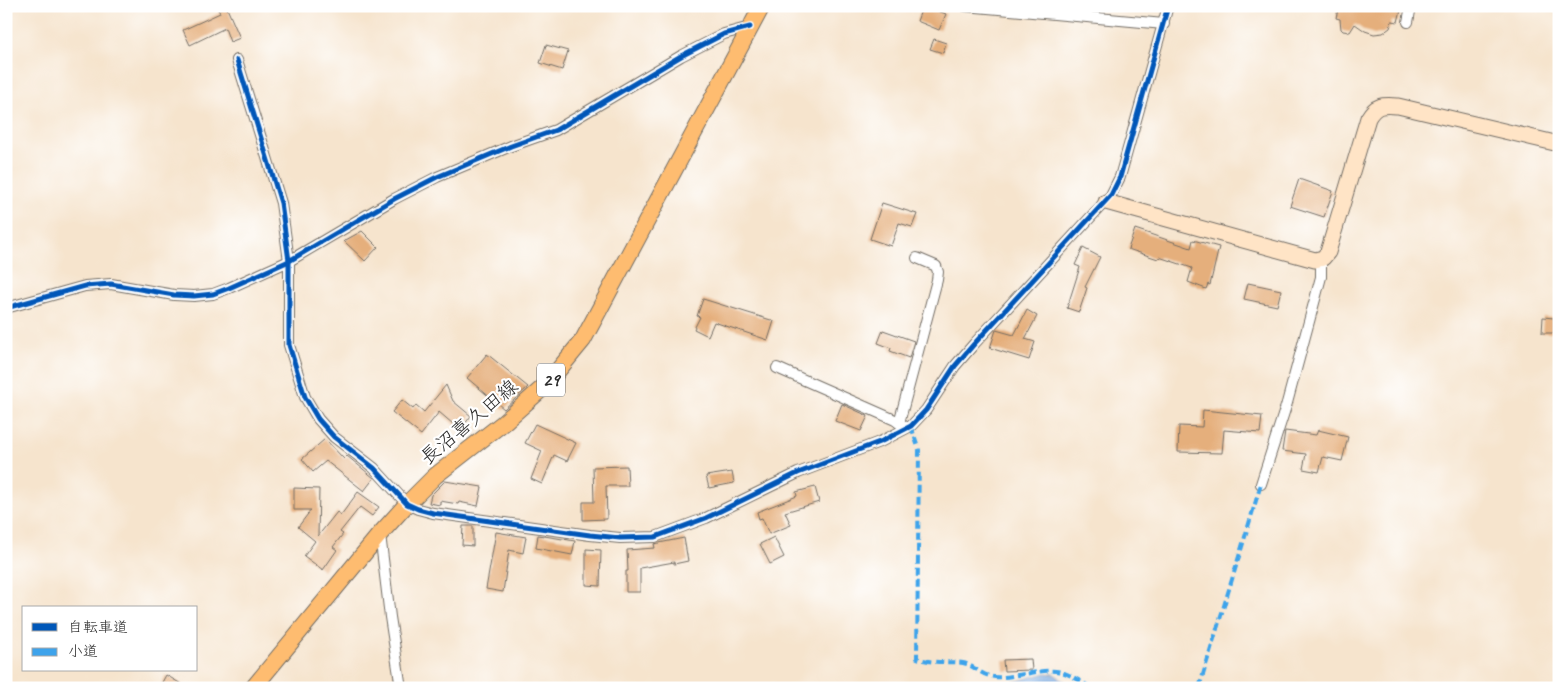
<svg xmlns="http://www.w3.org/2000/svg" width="1565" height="694" viewBox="0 0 1565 694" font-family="Caveat,'Klee One',sans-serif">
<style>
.water{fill:#6d9fd8;stroke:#4c6582}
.building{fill:#e5af7c}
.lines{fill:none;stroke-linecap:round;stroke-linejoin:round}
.street-casing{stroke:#726c64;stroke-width:12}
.secondary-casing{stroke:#726c64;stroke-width:17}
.primary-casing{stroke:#726c64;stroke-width:18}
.street{stroke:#fff;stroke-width:10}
.secondary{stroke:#ffe4c6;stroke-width:15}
.primary{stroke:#febc70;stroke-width:16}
.quiet{stroke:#3ea3eb;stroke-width:4;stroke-dasharray:8 4;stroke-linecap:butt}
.cycleway-casing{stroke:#fff;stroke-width:8}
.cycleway{stroke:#0057b8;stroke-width:5}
.labels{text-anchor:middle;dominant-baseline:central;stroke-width:4.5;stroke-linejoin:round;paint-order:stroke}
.shield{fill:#fff;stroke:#6b6b6b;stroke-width:1}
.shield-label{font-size:19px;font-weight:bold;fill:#2b2b2b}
.street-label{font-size:20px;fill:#2b2b2b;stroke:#fff}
</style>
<rect width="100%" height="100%" fill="#fff"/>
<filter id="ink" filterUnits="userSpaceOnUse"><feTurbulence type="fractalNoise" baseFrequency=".02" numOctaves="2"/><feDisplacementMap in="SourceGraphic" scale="10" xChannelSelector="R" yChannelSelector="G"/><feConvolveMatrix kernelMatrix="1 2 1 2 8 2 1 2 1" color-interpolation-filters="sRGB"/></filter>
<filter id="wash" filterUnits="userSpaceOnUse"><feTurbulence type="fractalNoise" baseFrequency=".0096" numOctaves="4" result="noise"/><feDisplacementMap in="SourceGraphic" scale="20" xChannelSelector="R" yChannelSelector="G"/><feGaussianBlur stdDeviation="1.12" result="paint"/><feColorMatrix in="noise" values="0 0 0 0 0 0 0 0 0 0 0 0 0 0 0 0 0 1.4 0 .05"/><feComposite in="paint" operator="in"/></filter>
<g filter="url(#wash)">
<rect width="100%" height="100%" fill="#f6e4cd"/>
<polygon class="water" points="1046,673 1054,674 1074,688 993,688"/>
<g id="blocks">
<g class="building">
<polygon points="226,6 240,38 230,42 225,28 190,45 183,30 220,13 218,9"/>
<polygon points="1339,6 1402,6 1398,22 1392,21 1390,28 1383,33 1374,34 1365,31 1355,24 1350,32 1343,31 1341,29 1340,19 1336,18"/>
<polygon points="922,8 929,11 930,8 946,14 939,30 917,21"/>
<polygon points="934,39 946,43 943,53 930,49"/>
<polygon points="546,45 568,51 562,70 540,63"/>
<polygon points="1299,179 1333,191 1324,217 1290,206"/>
<polygon points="882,203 917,214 912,227 899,223 891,246 870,239"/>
<polygon points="1135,229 1191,248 1193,240 1219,247 1210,285 1208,284 1206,289 1188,282 1192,268 1159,257 1158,259 1128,249"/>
<polygon points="362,231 378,247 365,261 344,241"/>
<polygon points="1083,248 1100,257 1085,287 1087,288 1079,312 1067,308 1080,267 1075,265"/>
<polygon points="1248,283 1281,290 1277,306 1244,299"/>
<polygon points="703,299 774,321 768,340 714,322 708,336 694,329 700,317 697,316"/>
<polygon points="1027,310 1037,316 1025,339 1035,342 1029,360 990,348 996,330 1014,335"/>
<polygon points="1543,317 1554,318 1554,333 1542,333"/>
<polygon points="883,330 914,341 909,358 890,351 891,348 878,343"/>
<polygon points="487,354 528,387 504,409 467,378"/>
<polygon points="446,385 453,401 471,416 460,430 439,412 421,435 392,412 402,400 413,409 416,405 424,412"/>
<polygon points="842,404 868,416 861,431 835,421"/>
<polygon points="1203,410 1262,416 1260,433 1224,430 1222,453 1178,452 1179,426 1202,427"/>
<polygon points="535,424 576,443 567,461 554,455 542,484 531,479 542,451 525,443"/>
<polygon points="1318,430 1348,437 1342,461 1323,457 1319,472 1303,469 1306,454 1282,451 1285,431 1316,435"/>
<polygon points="325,439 344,459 347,456 374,478 364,491 326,461 313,472 302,459"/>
<polygon points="627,466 628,486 606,486 607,519 583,520 583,502 594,502 593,467"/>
<polygon points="732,472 734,483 709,488 706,476"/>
<polygon points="445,481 482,487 478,506 459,502 458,504 440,501 440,505 429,503 431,495"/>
<polygon points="815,487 819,502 785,512 791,525 769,534 762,518 759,519 757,512 797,496 796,492"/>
<polygon points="294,488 319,489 318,536 337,512 341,515 358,492 379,507 372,516 360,507 340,532 343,534 333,547 337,550 323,570 304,556 315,541 298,527 311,510 294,510"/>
<polygon points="463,526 473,526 473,546 462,545"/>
<polygon points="496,532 526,537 523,553 509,550 503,592 486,589"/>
<polygon points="538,535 575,541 572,555 536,548"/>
<polygon points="774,537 784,557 770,564 760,544"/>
<polygon points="684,538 688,561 674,564 674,562 640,568 640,592 626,592 626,571 628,571 627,550 655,548 654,544"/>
<polygon points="586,549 601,550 600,586 586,585"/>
<polygon points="1031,659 1032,670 1004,671 1003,660"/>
<polygon points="166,675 188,688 159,688"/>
</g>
</g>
</g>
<g filter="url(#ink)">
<use href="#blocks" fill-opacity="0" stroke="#726c64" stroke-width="1"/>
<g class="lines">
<g class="street-casing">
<g id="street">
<polyline points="965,6 1164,24"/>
<polyline points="1408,22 1411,6"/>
<polyline points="237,60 281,203 289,261 289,345 305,397 318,419 334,437 374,468 407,504 418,509 433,513 590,535 620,538 655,537 706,518 798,473 882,441 911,426 926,410 955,366 974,344 1111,195 1120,177 1168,6"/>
<polyline points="6,308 85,286 111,284 174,295 194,296 213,294 229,288 289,261 394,199 437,177 511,146 556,130 681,56 724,34 750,27"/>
<polyline points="777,368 895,420 904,426"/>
<polyline points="899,423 937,280 938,272 936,266 917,258"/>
<polyline points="1261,484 1287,403 1321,277 1321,259"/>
<polyline points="380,534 390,617 401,688"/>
</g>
</g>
<g class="secondary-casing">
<path id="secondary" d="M1106,202L1315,260L1323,258L1328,252L1368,118C1376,104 1383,105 1398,106L1559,144"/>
</g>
<g class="primary-casing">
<polyline id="primary" points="253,688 380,534 407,504 435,476 503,423 546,385 583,340 762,6"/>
</g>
<use href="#street" class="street"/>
<use href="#secondary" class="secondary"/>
<use href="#primary" class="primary"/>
<g class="quiet">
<path d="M911,426L919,450L917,658C932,664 948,661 963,663C974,665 981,676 995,677C1002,678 1011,676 1018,675C1056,669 1058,666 1091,688"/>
<polyline points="1199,688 1261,484"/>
</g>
<g class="cycleway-casing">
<g id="cycleway">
<polyline points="237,60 281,203 289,261 289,345 305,397 318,419 334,437 374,468 407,504 418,509 433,513 590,535 620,538 655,537 706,518 798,473 882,441 911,426 926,410 955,366 974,344 1111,195 1120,177 1168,6"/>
<polyline points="6,308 85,286 111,284 174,295 194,296 213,294 229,288 289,261 394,199 437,177 511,146 556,130 681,56 724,34 750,27"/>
</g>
</g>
<use href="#cycleway" class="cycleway"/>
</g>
</g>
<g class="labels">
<rect class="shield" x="537" y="363.5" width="28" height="33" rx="4"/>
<g class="shield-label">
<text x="551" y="380">29</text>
</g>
<g class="street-label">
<text transform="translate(469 422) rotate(-40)">長沼喜久田線</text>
</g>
</g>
<rect width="1565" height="694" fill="none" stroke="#fff" stroke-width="25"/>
<rect x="22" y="606" width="175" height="65" fill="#ffffff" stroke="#aaaaaa"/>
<rect x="32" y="623" width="25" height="8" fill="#0057b8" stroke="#aaaaaa"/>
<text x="68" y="632" font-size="15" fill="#2b2b2b">自転車道</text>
<rect x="32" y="648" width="25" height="8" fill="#3ea3eb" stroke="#aaaaaa"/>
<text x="68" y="656" font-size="15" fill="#2b2b2b">小道</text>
</svg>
